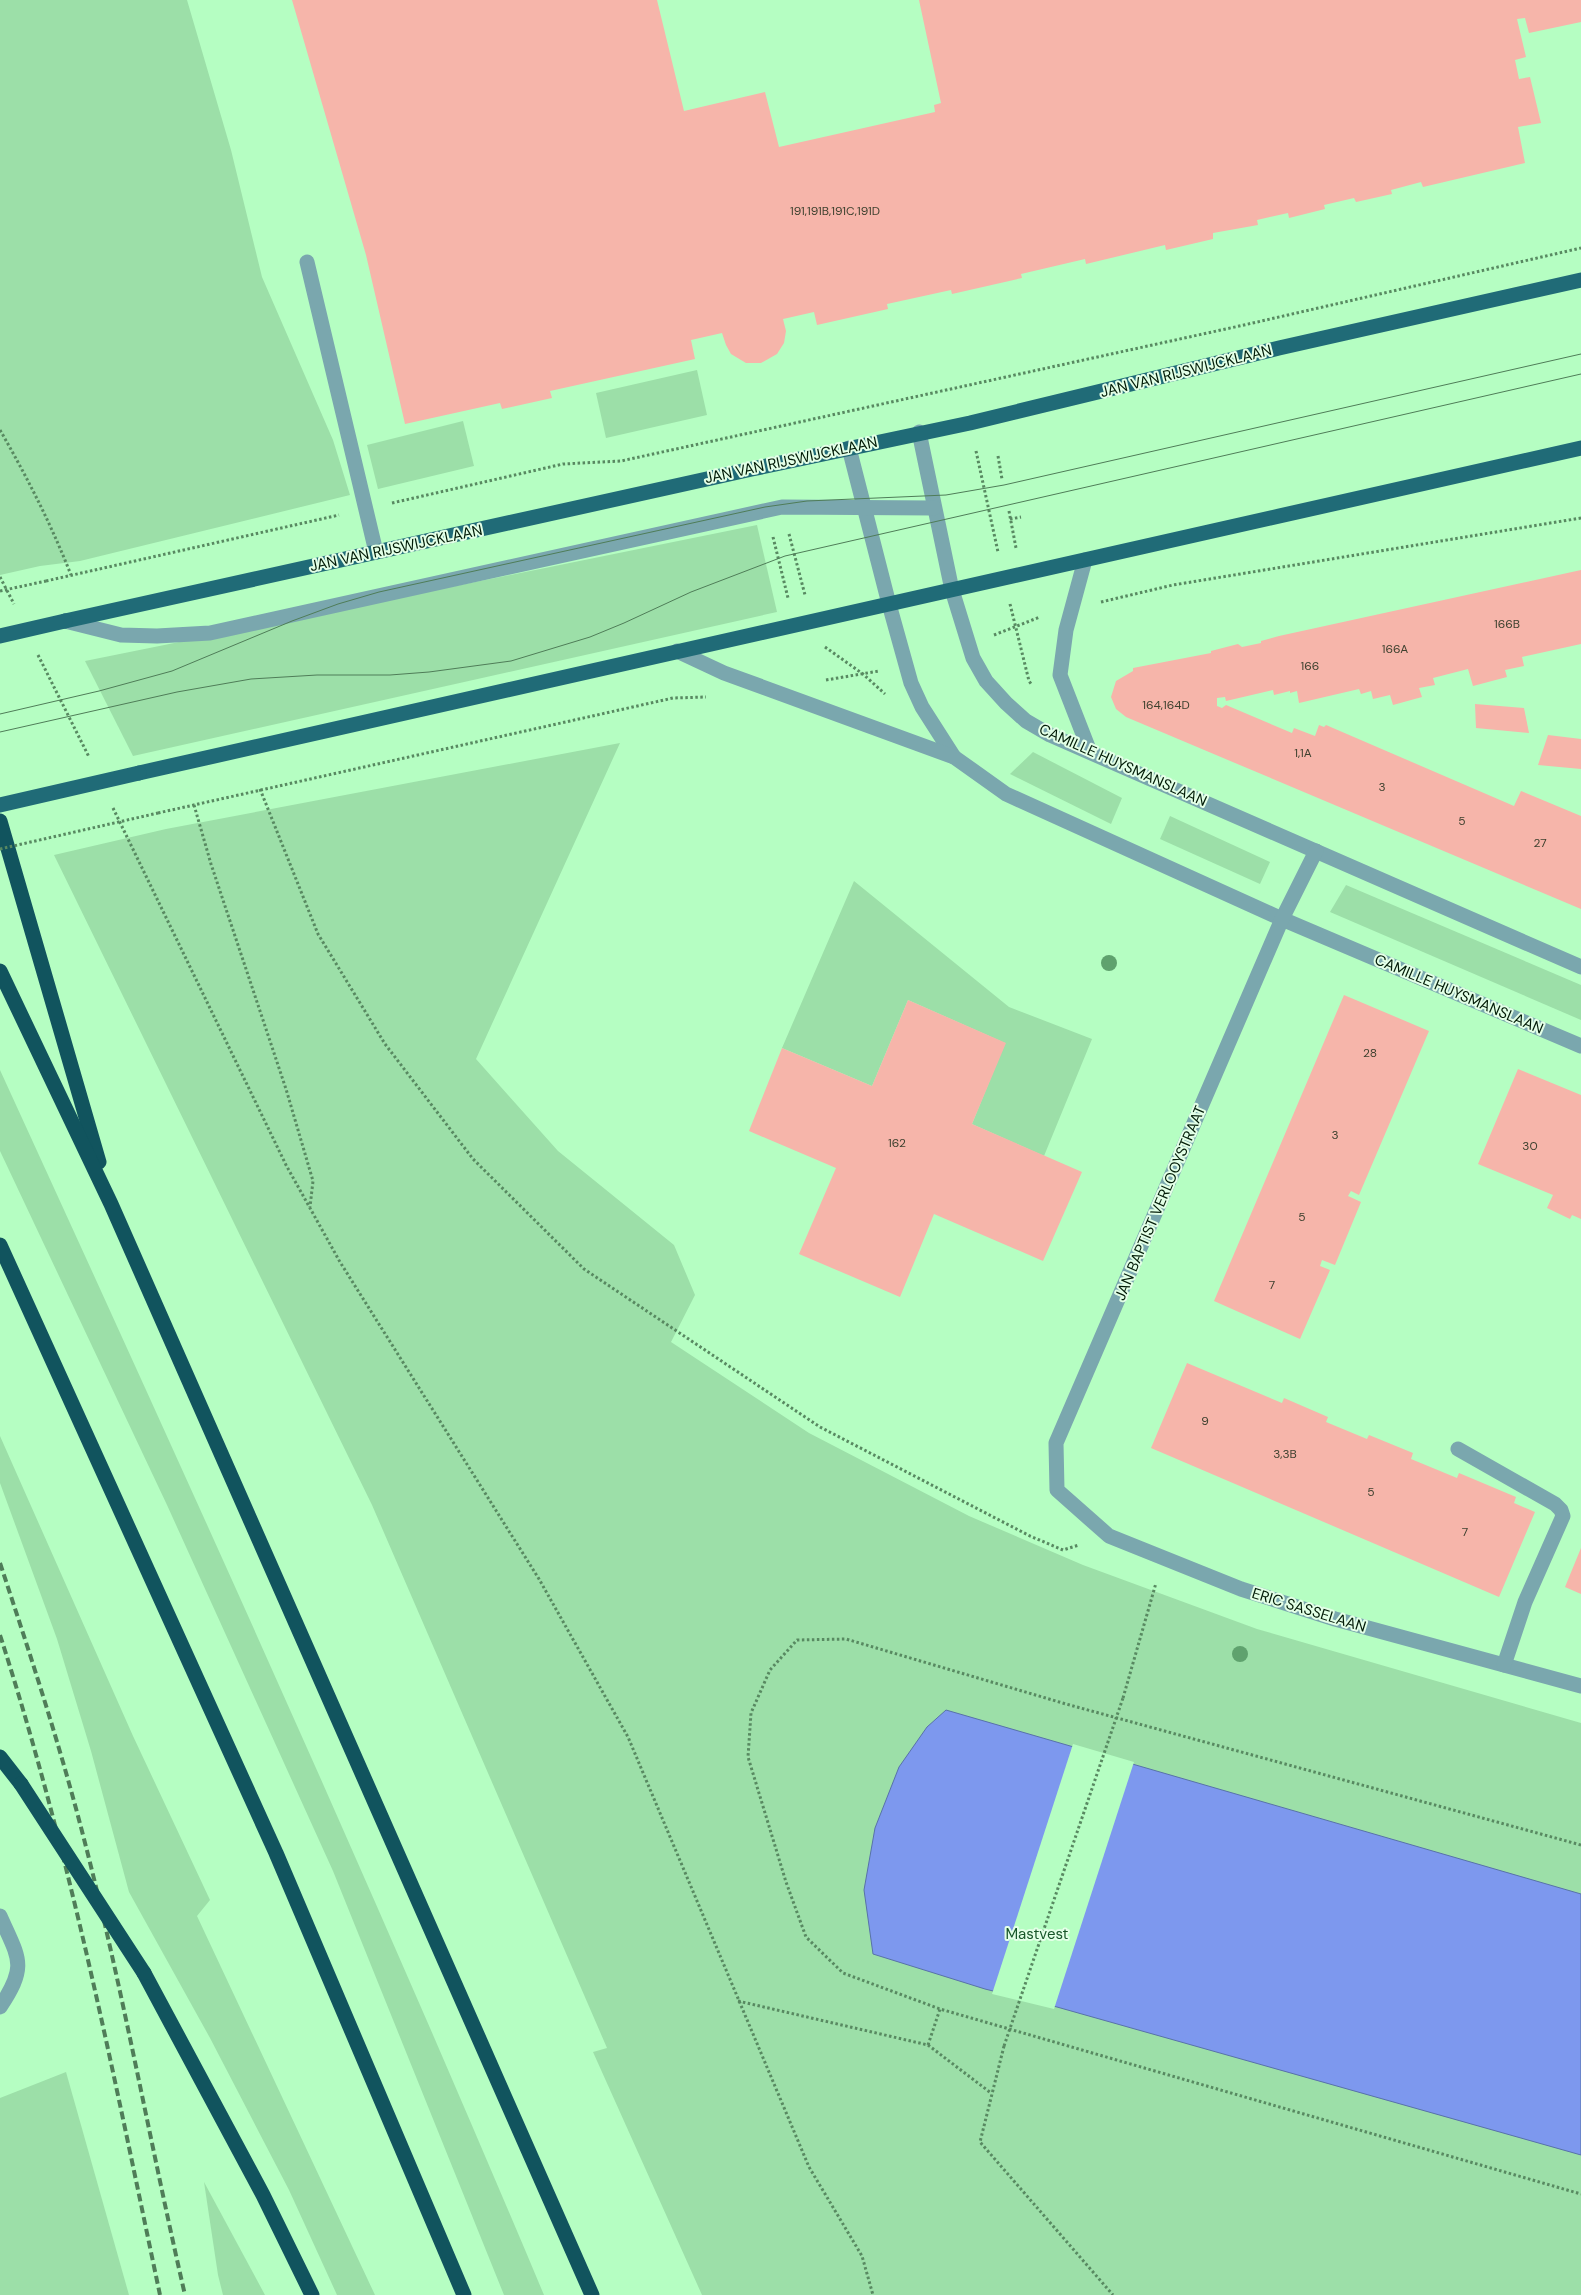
<svg xmlns="http://www.w3.org/2000/svg" width="1581" height="2295" viewBox="0 0 1581 2295" font-family="'DM Sans',sans-serif">
<style>
.green{fill:#9cdfa8}
.water{fill:#7d98ee;stroke:#5872a8}
.pier{fill:#b5fec2}
.building{fill:#f6b5aa}
.lines{fill:none;stroke-linecap:round;stroke-linejoin:round}
.path{stroke:#588961;stroke-width:3;stroke-dasharray:2.5 2.5;stroke-linecap:butt}
.minor{stroke:#7aa7ae;stroke-width:15}
.major{stroke:#206b77;stroke-width:15}
.highway{stroke:#11545e;stroke-width:15}
.tram{stroke:#4f7d58;stroke-width:1}
.rail{stroke:#4f7d58;stroke-width:4;stroke-dasharray:8 4;stroke-linecap:butt}
.path-bridge{stroke:#588961;stroke-width:3;stroke-dasharray:2.5 2.5;stroke-linecap:butt}
.major-bridge{stroke:#206b77;stroke-width:15}
.highway-bridge{stroke:#11545e;stroke-width:15}
.tree{fill:#5fa26e}
.labels{text-anchor:middle;dominant-baseline:central;stroke-width:4;stroke-linejoin:round;paint-order:stroke}
.number-label{font-size:12px;fill:#3e412f}
.street-label{font-size:15px;fill:#001a06;stroke:#e3ffe7}
.park-label{font-size:15px;fill:#18572a;stroke:#e3ffe7}
</style>
<rect width="100%" height="100%" fill="#b5fec2"/>
<g class="green">
<polygon points="0,0 187,0 231,150 262,277 333,440 350,495 80,561 40,566 0,575"/>
<polygon points="697,370 707,415 606,438 596,393"/>
<polygon points="463,421 474,466 378,489 367,445"/>
<polygon points="757,525 777,612 133,756 85,661"/>
<polygon points="620,743 476,1059 558,1151 674,1245 695,1295 671,1342 809,1433 969,1516 1083,1565 1257,1629 1581,1723 1581,2295 702,2295 593,2052 607,2048 372,1505 54,855 166,829"/>
<polygon points="1033,752 1122,798 1111,824 1010,774"/>
<polygon points="1170,816 1270,862 1260,884 1160,839"/>
<polygon points="854,881 1009,1007 1092,1039 1044,1156 972,1124 1005,1043 908,1000 872,1086 782,1048"/>
<polygon points="1346,885 1581,985 1581,1020 1330,912"/>
<path d="M0,1070C186,1476 371,1883 544,2295H504L333,1871L167,1505L0,1151Z"/>
<polygon points="0,1436 133,1736 210,1900 197,1916 375,2295 337,2295 289,2190 210,2038 129,1892 91,1751 57,1639 0,1483"/>
<polygon points="66,2072 129,2295 0,2295 0,2098"/>
<polygon points="204,2182 265,2295 223,2295 218,2275"/>
</g>
<polygon class="water" points="946,1710 1581,1894 1581,2155 1057,2007 985,1989 873,1954 864,1890 875,1828 899,1767 927,1727"/>
<polygon class="pier" points="1073,1744 1134,1762 1054,2009 992,1994"/>
<g class="building">
<polygon points="292,0 657,0 684,111 765,92 779,147 935,112 934,105 941,103 919,0 1581,0 1581,22 1529,33 1525,18 1517,19 1526,57 1515,60 1519,79 1530,77 1541,123 1518,127 1525,163 1423,187 1421,182 1391,190 1392,194 1356,202 1354,198 1324,205 1325,209 1289,218 1288,213 1257,220 1258,225 1213,233 1213,239 1166,250 1165,245 1086,264 1085,259 1021,274 1022,278 952,294 951,290 887,304 888,309 817,325 814,312 783,319 786,331 784,343 777,354 761,363 746,363 731,354 726,345 722,333 691,340 695,359 550,391 552,398 502,409 500,403 405,424 366,255"/>
<polygon points="1581,570 1581,644 1522,657 1524,666 1505,670 1507,677 1473,686 1468,669 1433,678 1435,685 1419,688 1422,697 1393,705 1390,695 1373,699 1371,691 1361,694 1359,689 1299,703 1297,691 1290,693 1290,691 1274,695 1273,690 1226,701 1225,697 1217,698 1217,706 1222,708 1226,705 1292,733 1294,728 1315,736 1319,725 1324,727 1326,725 1514,806 1521,791 1581,816 1581,909 1126,717 1116,709 1111,697 1116,681 1133,671 1133,668 1211,653 1211,651 1238,644 1242,647 1261,643 1261,641 1279,636"/>
<polygon points="1475,704 1524,708 1529,733 1476,728"/>
<polygon points="1548,735 1581,739 1581,769 1538,765"/>
<polygon points="1344,995 1429,1031 1359,1195 1351,1191 1348,1196 1361,1202 1335,1265 1322,1260 1320,1266 1330,1270 1300,1339 1214,1301"/>
<polygon points="908,1000 1006,1043 972,1124 1082,1172 1043,1261 934,1214 900,1297 799,1254 836,1168 749,1131 782,1048 872,1086"/>
<polygon points="1518,1069 1581,1095 1581,1219 1572,1215 1570,1219 1547,1208 1553,1195 1478,1164"/>
<polygon points="1187,1363 1282,1403 1284,1398 1328,1417 1326,1422 1367,1439 1369,1435 1413,1453 1411,1459 1457,1478 1459,1473 1516,1497 1514,1503 1535,1512 1499,1597 1151,1448"/>
<polygon points="1581,1548 1581,1594 1565,1587"/>
</g>
<g class="lines">
<g class="path">
<path d="M0,430C27,477 51,524 71,575"/>
<polyline points="976,451 998,552"/>
<polyline points="998,456 1002,479"/>
<polyline points="392,503 563,464 621,461 1244,325 1581,248"/>
<polyline points="1009,511 1016,548"/>
<polyline points="1010,519 1021,517"/>
<polyline points="789,534 805,595"/>
<polyline points="773,537 788,598"/>
<polyline points="0,577 14,604"/>
<polyline points="46,581 339,515"/>
<polyline points="1101,602 1173,585 1581,518"/>
<polyline points="1010,604 1029,681 1032,685"/>
<polyline points="994,635 1040,617"/>
<polyline points="825,647 863,674 885,694"/>
<polyline points="38,655 89,757"/>
<polyline points="826,680 879,671"/>
<polyline points="260,789 318,934 385,1044 473,1159 584,1269 820,1427 1030,1536 1063,1550 1079,1545"/>
<polyline points="194,805 211,864 286,1089 313,1181 310,1207"/>
<polyline points="113,808 286,1165 340,1262 539,1579 628,1737 809,2167 862,2256 873,2295"/>
<polyline points="158,813 673,698 706,697"/>
<polyline points="1123,1698 1156,1583"/>
<polyline points="1581,1845 1066,1704 846,1639 797,1640 770,1670 751,1713 748,1757 786,1882 806,1937 843,1973 940,2009 1581,2194"/>
<polyline points="738,2001 928,2045 991,2093"/>
<polyline points="928,2045 940,2009"/>
<polyline points="1004,2046 980,2142 1113,2295"/>
</g>
<g class="minor">
<polyline points="307,262 376,552"/>
<polyline points="919,432 952,590 973,658 986,681 1006,703 1026,721 1050,735 1581,967"/>
<polyline points="849,448 889,604 911,683 922,707 954,757"/>
<polyline points="1085,560 1066,630 1060,675 1090,752"/>
<polyline points="65,621 121,635 157,636 210,633 782,507 934,508"/>
<polyline points="677,651 724,673 954,757 1006,794 1282,919 1581,1046"/>
<polyline points="1316,851 1282,919 1056,1443 1057,1490 1109,1536 1241,1589 1335,1619 1581,1686"/>
<polyline points="1458,1449 1555,1504 1561,1510 1563,1516 1525,1602 1504,1665"/>
<path d="M0,1916C19,1959 28,1965 0,2007"/>
</g>
<g class="major">
<polyline points="65,621 752,469 970,423 1279,348 1581,280"/>
<polyline points="139,773 1581,448"/>
</g>
<g class="highway">
<polyline points="0,821 99,1162"/>
<polyline points="0,971 111,1204 592,2295"/>
<polyline points="0,1245 276,1853 464,2295"/>
<polyline points="0,1757 21,1784"/>
<polyline points="144,1973 263,2195 312,2295"/>
</g>
<g class="tram">
<polyline points="0,714 99,691 172,671 292,621 338,604 379,592 765,507 807,501 946,495 1004,485 1581,354"/>
<polyline points="0,732 177,692 251,679 317,675 390,675 429,672 511,661 590,637 624,623 691,592 785,556 1581,374"/>
</g>
<g class="rail">
<path d="M0,1563C30,1654 60,1745 84,1839C123,1990 150,2143 185,2295"/>
<path d="M0,1635C70,1852 113,2072 160,2295"/>
</g>
<g class="path-bridge">
<polyline points="0,591 46,581"/>
<polyline points="0,849 158,813"/>
<polyline points="1004,2046 1123,1698"/>
</g>
<g class="major-bridge">
<polyline points="0,636 65,621"/>
<polyline points="0,805 139,773"/>
</g>
<polyline class="highway-bridge" points="21,1784 144,1973"/>
</g>
<g class="tree">
<circle cx="1109" cy="963" r="8"/>
<circle cx="1240" cy="1654" r="8"/>
</g>
<g class="labels">
<g class="number-label">
<text x="835" y="211">191,191B,191C,191D</text>
<text x="1507" y="624">166B</text>
<text x="1395" y="649">166A</text>
<text x="1310" y="666">166</text>
<text x="1166" y="705">164,164D</text>
<text x="1303" y="753">1,1A</text>
<text x="1382" y="787">3</text>
<text x="1462" y="821">5</text>
<text x="1540" y="843">27</text>
<text x="1370" y="1053">28</text>
<text x="1335" y="1135">3</text>
<text x="897" y="1143">162</text>
<text x="1530" y="1146">30</text>
<text x="1302" y="1217">5</text>
<text x="1272" y="1285">7</text>
<text x="1205" y="1421">9</text>
<text x="1285" y="1454">3,3B</text>
<text x="1371" y="1492">5</text>
<text x="1465" y="1532">7</text>
</g>
<g class="street-label">
<text transform="translate(1186 371) rotate(-14)">JAN VAN RIJSWIJCKLAAN</text>
<text transform="translate(791 460) rotate(-12)">JAN VAN RIJSWIJCKLAAN</text>
<text transform="translate(396 548) rotate(-12)">JAN VAN RIJSWIJCKLAAN</text>
<text transform="translate(1123 765) rotate(24)">CAMILLE HUYSMANSLAAN</text>
<text transform="translate(1459 994) rotate(23)">CAMILLE HUYSMANSLAAN</text>
<text transform="translate(1160 1203) rotate(-67)">JAN BAPTIST VERLOOYSTRAAT</text>
<text transform="translate(1309 1610) rotate(17)">ERIC SASSELAAN</text>
</g>
<g class="park-label">
<text x="1037" y="1934">Mastvest</text>
</g>
</g>
</svg>
